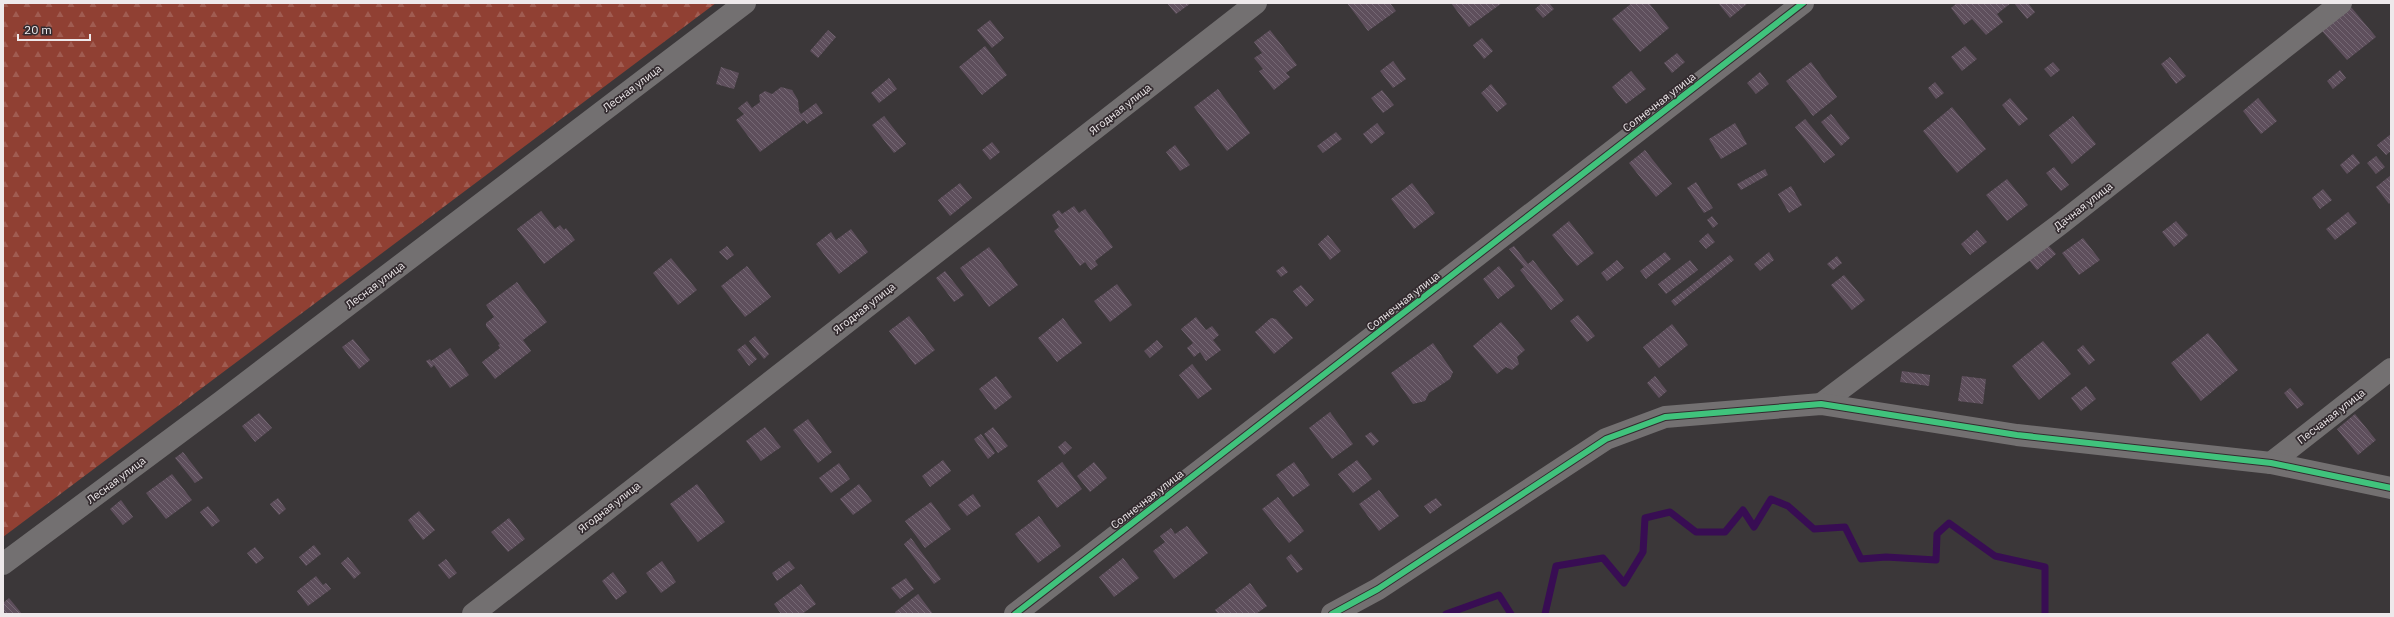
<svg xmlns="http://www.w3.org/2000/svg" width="2394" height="617" viewBox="0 0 2394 617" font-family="'IBM Plex Sans',sans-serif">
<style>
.forest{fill:url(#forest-firs)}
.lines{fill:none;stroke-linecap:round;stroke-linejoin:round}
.stream{stroke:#380d53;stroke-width:7}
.building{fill:url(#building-back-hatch)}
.minor{stroke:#737071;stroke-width:22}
.cycleway-casing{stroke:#332b2f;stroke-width:8}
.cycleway{stroke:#40c37c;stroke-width:6}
.labels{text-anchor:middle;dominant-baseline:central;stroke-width:3.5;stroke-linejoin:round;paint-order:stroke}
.street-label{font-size:11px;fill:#eee9eb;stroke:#332b2f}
</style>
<defs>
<pattern id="forest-firs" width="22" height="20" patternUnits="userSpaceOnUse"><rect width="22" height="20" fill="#904033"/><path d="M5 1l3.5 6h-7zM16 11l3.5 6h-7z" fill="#a05c51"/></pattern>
<pattern id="building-back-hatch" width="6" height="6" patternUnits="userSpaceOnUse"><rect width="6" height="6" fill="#5e4f5c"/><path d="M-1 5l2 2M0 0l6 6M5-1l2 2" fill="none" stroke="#756874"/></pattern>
</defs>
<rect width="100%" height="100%" fill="#3b3739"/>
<polygon class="forest" points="3,3 716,3 3,537"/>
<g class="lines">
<g class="stream">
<polyline points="1446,614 1499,595 1511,614"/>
<polyline points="1545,614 1556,566 1603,558 1624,583 1643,552 1645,518 1670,512 1696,532 1725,532 1743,510 1754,527 1771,499 1788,506 1814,529 1845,527 1861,559 1886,557 1936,560 1937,534 1949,523 1995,556 2045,567 2045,614"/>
</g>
</g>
<g class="building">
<polygon points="1167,3 1191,3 1176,14"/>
<polygon points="1347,3 1390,3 1396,11 1368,31"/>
<polygon points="1451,3 1502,3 1469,27"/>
<polygon points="1542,3 1549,3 1554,9 1543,18 1535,9"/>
<polygon points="1632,3 1649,3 1669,28 1640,52 1612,19"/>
<polygon points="1718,3 1748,3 1730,18"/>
<polygon points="1957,3 2011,3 1997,14 2003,22 1986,35 1972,19 1964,25 1951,8"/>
<polygon points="2014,3 2028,3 2035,12 2027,19"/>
<polygon points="2351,7 2376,37 2347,60 2322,31"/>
<polygon points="990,20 1004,38 992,48 977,30"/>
<polygon points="828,30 836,37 818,58 810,51"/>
<polygon points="1270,30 1297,65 1286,73 1290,77 1274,90 1259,71 1263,69 1254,58 1262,53 1254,42"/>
<polygon points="1482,38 1493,51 1484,59 1473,45"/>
<polygon points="985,46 1007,75 982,95 959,67"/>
<polygon points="1965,46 1977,59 1962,71 1951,57"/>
<polygon points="1677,53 1685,62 1672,73 1664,63"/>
<polygon points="2170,57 2186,76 2176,84 2161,64"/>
<polygon points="1393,61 1406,79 1393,88 1380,71"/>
<polygon points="1811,62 1837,97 1813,116 1786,81"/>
<polygon points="2053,62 2060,70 2051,77 2044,69"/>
<polygon points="721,67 739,73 734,89 716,84"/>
<polygon points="2340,70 2346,78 2333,89 2327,81"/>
<polygon points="1631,71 1646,89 1626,104 1612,87"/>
<polygon points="1760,72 1769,84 1756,94 1747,83"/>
<polygon points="889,78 897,89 879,103 871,93"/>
<polygon points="1935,82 1944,93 1936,99 1928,88"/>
<polygon points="1491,84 1507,104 1497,112 1481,93"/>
<polygon points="781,87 792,90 798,100 799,111 801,114 816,103 823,113 807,124 804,120 760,152 736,120 744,114 738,108 747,101 752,108 760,102 759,95 765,91 772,94"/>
<polygon points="1218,89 1250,133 1227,151 1194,107"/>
<polygon points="1382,90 1394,105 1383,113 1371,98"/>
<polygon points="2010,98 2028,119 2019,126 2002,105"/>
<polygon points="2258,98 2277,121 2261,134 2243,111"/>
<polygon points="1952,107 1986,149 1957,173 1923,131"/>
<polygon points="1831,114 1850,138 1841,146 1821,122"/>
<polygon points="884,116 906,144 894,153 872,125"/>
<polygon points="2073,116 2096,144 2072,164 2049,135"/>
<polygon points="1805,119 1835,155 1824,163 1795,127"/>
<polygon points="1377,123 1385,133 1371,144 1363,134"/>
<polygon points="1735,123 1747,144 1721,159 1709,139"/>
<polygon points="1336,132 1342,139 1323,153 1317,146"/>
<polygon points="2391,134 2391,151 2386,155 2377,145"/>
<polygon points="992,142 1000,152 990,160 982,150"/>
<polygon points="1175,145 1190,165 1180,171 1166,152"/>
<polygon points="1645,150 1672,184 1656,197 1629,163"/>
<polygon points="2353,154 2360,163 2347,174 2340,165"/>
<polygon points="2376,156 2385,167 2376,174 2367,163"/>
<polygon points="2054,167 2069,185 2061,191 2046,173"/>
<polygon points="1765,169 1768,175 1741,190 1737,184"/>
<polygon points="2391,175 2391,202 2389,204 2376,187"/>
<polygon points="2007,179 2028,205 2007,221 1986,195"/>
<polygon points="1696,182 1713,208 1704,213 1687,188"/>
<polygon points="960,183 972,198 950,216 938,200"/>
<polygon points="1412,183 1435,213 1414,229 1391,199"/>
<polygon points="1791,186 1802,205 1789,213 1778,194"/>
<polygon points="2323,189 2332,200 2320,209 2312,198"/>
<polygon points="1074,206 1079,213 1085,209 1113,247 1095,261 1098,265 1091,270 1085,262 1080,266 1054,231 1059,227 1052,215 1059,210 1062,214"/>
<polygon points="541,211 555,229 560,225 564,230 566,228 575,240 544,264 517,229"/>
<polygon points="2348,212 2357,223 2335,240 2326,229"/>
<polygon points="1712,216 1718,224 1713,228 1707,220"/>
<polygon points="1569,221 1594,253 1577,266 1552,235"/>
<polygon points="2176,221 2188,235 2174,247 2162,232"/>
<polygon points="851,229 868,252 839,274 816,244 831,232 836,240"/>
<polygon points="1977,230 1987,242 1970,255 1961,244"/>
<polygon points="1708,233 1715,242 1706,249 1699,241"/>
<polygon points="1328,235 1341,251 1330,260 1318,244"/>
<polygon points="2083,238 2100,260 2079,275 2062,253"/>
<polygon points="2047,244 2056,254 2037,270 2028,259"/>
<polygon points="727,246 734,255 727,260 719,252"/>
<polygon points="1514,246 1528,264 1533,260 1564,300 1551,310 1520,270 1524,267 1509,249"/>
<polygon points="989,247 1018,285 989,307 960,268"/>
<polygon points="1665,252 1671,259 1646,279 1640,271"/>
<polygon points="1769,252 1774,260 1760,271 1754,264"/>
<polygon points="1730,255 1734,260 1675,306 1671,301"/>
<polygon points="1837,256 1842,263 1833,270 1827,264"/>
<polygon points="671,258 697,290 678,305 653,273"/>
<polygon points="1617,260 1624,268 1607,281 1601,273"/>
<polygon points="1690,260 1698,270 1666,294 1658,284"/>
<polygon points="747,266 771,297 745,317 721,286"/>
<polygon points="1283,266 1288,272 1281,277 1276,271"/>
<polygon points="1499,266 1515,286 1498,299 1483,279"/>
<polygon points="945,271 964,295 954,302 936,278"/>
<polygon points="1844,275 1865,300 1852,310 1831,285"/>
<polygon points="517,282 547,322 523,340 531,351 495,379 482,362 500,348 498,345 500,344 486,326 486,323 494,317 486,305"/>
<polygon points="1117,284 1132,305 1110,322 1094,301"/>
<polygon points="1301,285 1314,300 1306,307 1293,291"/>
<polygon points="1578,315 1595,336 1587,342 1570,321"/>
<polygon points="909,316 935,350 915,365 889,331"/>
<polygon points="1196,317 1206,330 1212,326 1219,335 1213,340 1221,350 1206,361 1200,352 1194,357 1187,348 1193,343 1181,329"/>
<polygon points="1063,318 1082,343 1057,362 1038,338"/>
<polygon points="1271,318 1276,319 1293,338 1274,354 1255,332"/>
<polygon points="1501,322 1525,350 1517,357 1519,364 1512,370 1506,367 1497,374 1473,346"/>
<polygon points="1672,324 1688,345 1659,368 1643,347"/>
<polygon points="2208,333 2238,370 2201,401 2171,363"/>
<polygon points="755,336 769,354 764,359 749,341"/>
<polygon points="353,339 370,360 359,369 342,347"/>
<polygon points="1157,340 1163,347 1150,358 1144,351"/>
<polygon points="2043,341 2071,374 2039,400 2012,366"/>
<polygon points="1433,343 1453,372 1450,379 1429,393 1425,401 1413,404 1391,373"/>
<polygon points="745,344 757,359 749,366 737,350"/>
<polygon points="2083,345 2095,360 2089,365 2077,350"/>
<polygon points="450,348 469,375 450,388 434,365 431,368 426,361 430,359 431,361"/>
<polygon points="1192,364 1212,389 1198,399 1179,375"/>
<polygon points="1902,371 1930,375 1929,386 1900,382"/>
<polygon points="996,376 1012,397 995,410 979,389"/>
<polygon points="1655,376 1667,391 1659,398 1647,383"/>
<polygon points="1962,376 1986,379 1983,404 1958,401"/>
<polygon points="2086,386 2096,399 2081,411 2071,398"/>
<polygon points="2290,388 2304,404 2297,409 2284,393"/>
<polygon points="1330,412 1353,444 1332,459 1309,428"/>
<polygon points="259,413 272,428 255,442 242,426"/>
<polygon points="2355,414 2376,440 2358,455 2337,429"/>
<polygon points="808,419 832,452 818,463 793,430"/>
<polygon points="765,427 781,447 761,461 746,441"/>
<polygon points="993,427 1008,446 998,453 984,434"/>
<polygon points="1371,432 1379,441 1373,446 1365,436"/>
<polygon points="981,434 995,453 988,459 974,439"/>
<polygon points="1065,441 1072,448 1064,455 1058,447"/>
<polygon points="183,452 203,478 195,483 175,458"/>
<polygon points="943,460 951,471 930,487 922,476"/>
<polygon points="1357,460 1372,479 1353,493 1338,474"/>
<polygon points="1062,462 1082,489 1057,508 1037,481"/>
<polygon points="1094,462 1107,478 1090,492 1077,476"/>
<polygon points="1294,462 1310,485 1293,497 1276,475"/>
<polygon points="839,463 850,479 831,493 819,478"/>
<polygon points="172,474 192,500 166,519 146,493"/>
<polygon points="697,484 725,522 698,542 670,504"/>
<polygon points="859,484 872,501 853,515 840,499"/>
<polygon points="1379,490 1399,516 1379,531 1359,504"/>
<polygon points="973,494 981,506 967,516 958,505"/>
<polygon points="1278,497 1304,531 1289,543 1262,509"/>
<polygon points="278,498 286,509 279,515 270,504"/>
<polygon points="1436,498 1442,505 1430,514 1424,506"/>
<polygon points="121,500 133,517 123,525 110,509"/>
<polygon points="931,502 951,529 925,548 905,521"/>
<polygon points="208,506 220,521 212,527 200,512"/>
<polygon points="419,511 435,530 423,540 408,520"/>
<polygon points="1039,516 1061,546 1038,563 1015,534"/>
<polygon points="509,518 525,539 508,552 491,532"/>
<polygon points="1187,526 1208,553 1174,579 1153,551 1165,542 1160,536 1171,528 1175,534"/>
<polygon points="911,538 941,579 934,584 904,544"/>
<polygon points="314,545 321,554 306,566 299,557"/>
<polygon points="255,547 264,558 256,564 247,553"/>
<polygon points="1291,554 1303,569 1297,573 1286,558"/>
<polygon points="348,557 361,573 354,579 341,563"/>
<polygon points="1123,558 1139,578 1114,597 1099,577"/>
<polygon points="446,559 457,573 449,579 438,565"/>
<polygon points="662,561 676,582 661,593 646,573"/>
<polygon points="789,561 795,568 777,581 772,573"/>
<polygon points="613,572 627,592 616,600 602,581"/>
<polygon points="316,576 323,585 326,583 331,589 308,606 297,591"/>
<polygon points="906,578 914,589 900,599 891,588"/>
<polygon points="1250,583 1267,606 1256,614 1218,614 1215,610"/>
<polygon points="801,584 816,604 802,614 781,614 774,604"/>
<polygon points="918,594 933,614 896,614 895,612"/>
<polygon points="9,598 22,614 3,614 3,603"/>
</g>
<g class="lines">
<g class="minor">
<polyline points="1821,404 2059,225 2341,3"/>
<polyline points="2271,463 2391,369"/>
<polyline points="3,564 222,401 745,3"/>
<polyline points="473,614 1256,3"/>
<polyline points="1015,614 1803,3"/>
<polyline points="1332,614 1378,589 1606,439 1665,417 1821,404 2017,435 2271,463 2391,488"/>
</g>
<g class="cycleway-casing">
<g id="cycleway">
<polyline points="1015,614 1803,3"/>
<polyline points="1332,614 1378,589 1606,439 1665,417 1821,404 2017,435 2271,463 2391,488"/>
</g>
</g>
<use href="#cycleway" class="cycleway"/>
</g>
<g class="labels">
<g class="street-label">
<text transform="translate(632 88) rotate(-37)">Лесная улица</text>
<text transform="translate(1659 102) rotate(-38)">Солнечная улица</text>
<text transform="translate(1120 109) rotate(-38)">Ягодная улица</text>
<text transform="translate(2083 206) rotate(-38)">Дачная улица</text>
<text transform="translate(375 285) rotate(-37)">Лесная улица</text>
<text transform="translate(1403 301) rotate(-38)">Солнечная улица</text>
<text transform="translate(864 308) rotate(-38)">Ягодная улица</text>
<text transform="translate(2331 416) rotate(-38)">Песчаная улица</text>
<text transform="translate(116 480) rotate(-37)">Лесная улица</text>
<text transform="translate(1147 499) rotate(-38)">Солнечная улица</text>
<text transform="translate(609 507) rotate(-38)">Ягодная улица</text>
</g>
</g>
<rect width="2394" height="617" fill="none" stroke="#eee9eb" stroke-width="8"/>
<path d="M18 34v6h72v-6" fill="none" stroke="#eee9eb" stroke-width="2"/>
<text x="24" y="34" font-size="12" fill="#eee9eb" stroke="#332b2f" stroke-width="3" paint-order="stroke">20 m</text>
</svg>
